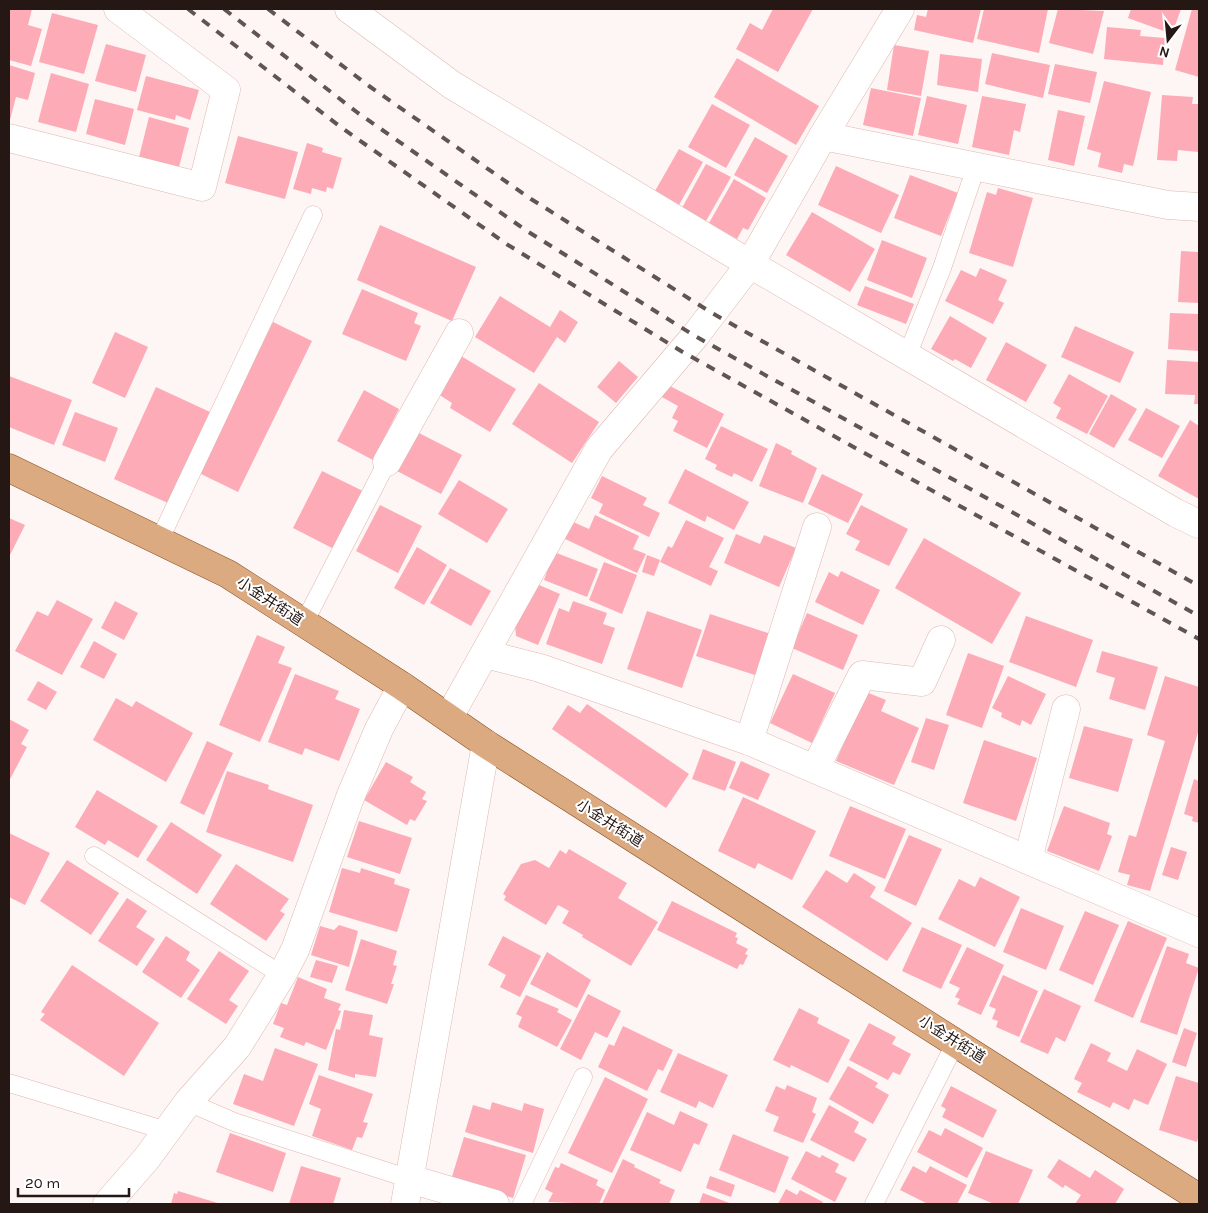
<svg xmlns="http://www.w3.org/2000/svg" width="1208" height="1213" viewBox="0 0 1208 1213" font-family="Karla,'Noto Sans JP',sans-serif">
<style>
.building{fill:#fcabb7}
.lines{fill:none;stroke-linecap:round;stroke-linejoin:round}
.service-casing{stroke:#deb8af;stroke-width:19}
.minor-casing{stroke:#deb8af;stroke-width:29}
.tertiary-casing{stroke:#deb8af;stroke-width:29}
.primary-casing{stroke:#8b5223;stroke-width:29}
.service{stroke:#fff;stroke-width:18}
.minor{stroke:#fff;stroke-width:28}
.tertiary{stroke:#fff;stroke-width:28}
.primary{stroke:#dbaa80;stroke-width:28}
.rail{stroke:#615552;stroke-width:4;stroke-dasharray:9 9;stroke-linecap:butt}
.labels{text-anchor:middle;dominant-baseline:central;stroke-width:4;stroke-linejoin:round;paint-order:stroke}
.street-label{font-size:15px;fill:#241714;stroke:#fff}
</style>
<rect width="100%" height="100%" fill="#fef6f4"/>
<g class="building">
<polygon points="9,9 32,9 28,25 42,29 31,66 9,60"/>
<polygon points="773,9 813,9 778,72 736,49 750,23 762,30"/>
<polygon points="928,9 981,9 973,43 914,30 917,15 926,17"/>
<polygon points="984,9 1048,9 1039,53 977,39"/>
<polygon points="1058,9 1104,11 1093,54 1049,43"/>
<polygon points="1131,9 1181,9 1172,34 1128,18"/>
<polygon points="1192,9 1199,9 1199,77 1175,70"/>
<polygon points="52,13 98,25 84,74 39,62"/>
<polygon points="1107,27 1141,30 1140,36 1165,38 1163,65 1104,59"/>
<polygon points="106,44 146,55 136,92 95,81"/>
<polygon points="894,45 929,51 921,96 887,90"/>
<polygon points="992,53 1050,65 1043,98 985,84"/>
<polygon points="940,54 982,59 978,92 937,85"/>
<polygon points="737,58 819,106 796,145 714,97"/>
<polygon points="1055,64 1097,72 1090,103 1048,94"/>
<polygon points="9,65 35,73 28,100 16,97 10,120"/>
<polygon points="51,73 89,84 76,132 38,122"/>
<polygon points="146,76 199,90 190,120 176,115 175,120 137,110"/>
<polygon points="1104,81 1151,92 1133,166 1124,164 1122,173 1098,167 1101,153 1087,149"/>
<polygon points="871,88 921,98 913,136 863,125"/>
<polygon points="1162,95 1193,97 1192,104 1199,104 1199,152 1178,150 1177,161 1157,160"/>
<polygon points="927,96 967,105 958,144 918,135"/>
<polygon points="982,96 1026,104 1020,132 1014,130 1009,155 972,147"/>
<polygon points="95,99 134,109 125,145 86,134"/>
<polygon points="712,104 750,125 726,168 688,147"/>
<polygon points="1058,110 1085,116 1074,166 1048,160"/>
<polygon points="149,117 189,128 179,167 139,157"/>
<polygon points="238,136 298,152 285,199 225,183"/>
<polygon points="755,137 788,156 767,193 734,175"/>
<polygon points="307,143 323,148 322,152 342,158 333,189 327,187 326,192 312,188 311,194 293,189"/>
<polygon points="679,149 703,162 679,205 655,191"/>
<polygon points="706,164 731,177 706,221 682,208"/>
<polygon points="836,166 899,195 881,233 818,205"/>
<polygon points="910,175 958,193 941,236 894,218"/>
<polygon points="734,179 766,198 748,230 743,228 737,239 709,223"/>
<polygon points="998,188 1033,198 1013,267 969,253 987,192 996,195"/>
<polygon points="812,212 875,249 850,292 786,255"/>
<polygon points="380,225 476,267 452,321 357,280"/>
<polygon points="882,240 927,258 912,298 867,280"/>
<polygon points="1181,251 1199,252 1199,303 1178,302"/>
<polygon points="980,268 1007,280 998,300 1004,303 993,324 945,301 961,270 976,277"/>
<polygon points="865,286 914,304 906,324 857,305"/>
<polygon points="362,289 418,313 414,323 421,326 406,361 342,334"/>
<polygon points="500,296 550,327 560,310 578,322 565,343 557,337 534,373 475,337"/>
<polygon points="1170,313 1199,314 1199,351 1168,349"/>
<polygon points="950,316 987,338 971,368 955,359 953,361 931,349"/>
<polygon points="273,322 312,341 238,492 199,473"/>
<polygon points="1075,326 1134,352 1120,383 1061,357"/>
<polygon points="115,332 148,347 125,398 92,383"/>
<polygon points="1006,342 1047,365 1026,402 986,380"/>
<polygon points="461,356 516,389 490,432 450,408 452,403 438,394"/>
<polygon points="1167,360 1199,362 1199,404 1194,404 1195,395 1165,394"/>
<polygon points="619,361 638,377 616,403 597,387"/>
<polygon points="1069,374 1108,396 1087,434 1056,418 1061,408 1053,403"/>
<polygon points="9,376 72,400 54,445 9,427"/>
<polygon points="539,383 599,422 572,463 512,424"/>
<polygon points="668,385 724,414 707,448 673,431 678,421 672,418 678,406 662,397"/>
<polygon points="156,387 210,412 168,503 114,479"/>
<polygon points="364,390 399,409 373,460 337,441"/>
<polygon points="1111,394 1137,409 1114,448 1089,434"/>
<polygon points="1146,408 1180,426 1162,458 1128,440"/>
<polygon points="75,412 118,428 105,462 62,445"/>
<polygon points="1190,420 1199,426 1199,499 1158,476"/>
<polygon points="721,426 768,449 752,482 734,473 732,477 715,469 717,465 705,459"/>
<polygon points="417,432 462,455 441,494 397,471"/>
<polygon points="776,443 792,451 791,454 817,468 803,503 759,486"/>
<polygon points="685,469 749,502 734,530 707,516 705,522 668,503"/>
<polygon points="322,471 365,492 336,550 293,528"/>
<polygon points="822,474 863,494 848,523 808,504"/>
<polygon points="602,476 647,498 643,505 660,513 649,537 599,513 603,504 591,498"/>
<polygon points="459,480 508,509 487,543 438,514"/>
<polygon points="380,505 422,526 398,573 356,551"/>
<polygon points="861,505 908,529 889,566 855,550 860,541 846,534"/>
<polygon points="595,515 639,536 633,549 646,554 637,573 563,538 571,521 589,529"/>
<polygon points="9,518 25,525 9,557"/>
<polygon points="686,520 724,538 709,567 718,571 711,586 660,562 668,546 672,548"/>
<polygon points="736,534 760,544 764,535 796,548 779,587 724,563"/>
<polygon points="924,538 1021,593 992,644 895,588"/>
<polygon points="417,547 447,565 424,605 394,588"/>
<polygon points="554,552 598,569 587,597 544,580"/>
<polygon points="647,555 660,560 654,576 642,572"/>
<polygon points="604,562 637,575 622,614 589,600"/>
<polygon points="450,568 491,591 471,626 430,603"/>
<polygon points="841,571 880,590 863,625 815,602 829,572 838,577"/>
<polygon points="539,585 560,594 538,645 516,636 515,625"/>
<polygon points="57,600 93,619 62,675 15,651 37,611 48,616"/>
<polygon points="115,601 138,613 124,640 101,628"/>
<polygon points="573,601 607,613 603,624 615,628 602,664 546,644 559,608 569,612"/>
<polygon points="647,611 702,630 682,688 627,669"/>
<polygon points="807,613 858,635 843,670 792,648"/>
<polygon points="710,614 771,634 758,676 696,656"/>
<polygon points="1026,616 1093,640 1076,687 1009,662"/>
<polygon points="257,635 285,647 278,663 292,668 260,742 219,725"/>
<polygon points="94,641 117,654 104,679 80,667"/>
<polygon points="1102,651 1158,667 1145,710 1109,699 1115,678 1096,672"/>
<polygon points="968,653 1004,666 982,728 946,715"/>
<polygon points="295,674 339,691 335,699 360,709 339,761 305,748 302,755 268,742"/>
<polygon points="793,674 835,693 812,743 770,723"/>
<polygon points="1008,676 1046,694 1031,725 1022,720 1020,726 1001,717 1002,713 992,708"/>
<polygon points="1165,676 1199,687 1199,729 1150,891 1127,885 1130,875 1118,872 1129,835 1136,837 1165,741 1147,735"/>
<polygon points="38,681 57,692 46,710 27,700"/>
<polygon points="866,692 886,700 881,711 919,728 894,785 836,761"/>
<polygon points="116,698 132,707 136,701 193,733 166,782 93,740"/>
<polygon points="587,704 689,774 666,808 552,729 568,705 580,713"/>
<polygon points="926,718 949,725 934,770 911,762"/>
<polygon points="9,719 29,730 21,744 27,747 9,781"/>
<polygon points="1084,726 1133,739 1118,792 1069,778"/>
<polygon points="984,740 1037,758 1016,821 963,803"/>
<polygon points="207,741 233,753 204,815 180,803"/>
<polygon points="703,749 736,762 725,791 692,779"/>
<polygon points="741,761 770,774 758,800 729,788"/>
<polygon points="386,762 413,777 410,782 426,792 422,799 427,801 415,821 410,819 407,825 364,800"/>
<polygon points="227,771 269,785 268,789 313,805 293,862 206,832"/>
<polygon points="1194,779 1199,781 1199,823 1192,821 1193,817 1184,814"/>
<polygon points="97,790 158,826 138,858 108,840 105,845 75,827"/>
<polygon points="743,797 816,831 792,880 758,863 755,869 718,851"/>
<polygon points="850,806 906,829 885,879 829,856"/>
<polygon points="1064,806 1110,823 1107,834 1112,836 1099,871 1047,851"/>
<polygon points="359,821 412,838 400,874 347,857"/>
<polygon points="171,822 222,855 197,894 146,860"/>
<polygon points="9,833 50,853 25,905 9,897"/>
<polygon points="909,835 942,849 916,906 884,891"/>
<polygon points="1171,847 1187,852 1178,880 1162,875"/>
<polygon points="569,849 627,883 618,898 658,922 631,966 582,937 583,935 562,923 569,911 558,905 546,925 504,900 506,896 503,894 521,864 535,860 549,868 560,850 566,854"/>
<polygon points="67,860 119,893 91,935 40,901"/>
<polygon points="236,864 289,899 280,911 285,914 266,941 210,904"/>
<polygon points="342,868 360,873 361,868 395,879 394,884 410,889 397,932 329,912"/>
<polygon points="826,870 847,883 854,873 876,887 870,897 912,923 887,961 802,907"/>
<polygon points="980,877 1020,897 995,947 938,919 959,879 975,887"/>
<polygon points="127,898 147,911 136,927 155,939 137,966 98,941"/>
<polygon points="672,901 737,933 735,937 738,938 736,943 748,949 745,954 748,955 743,965 740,964 737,969 657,930"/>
<polygon points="1021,908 1064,926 1046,970 1003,952"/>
<polygon points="1085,911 1119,925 1093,985 1059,970"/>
<polygon points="1128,921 1167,938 1133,1018 1094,1001"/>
<polygon points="339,925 358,931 349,967 311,955 320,926 334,930"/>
<polygon points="922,927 962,945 941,989 902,971"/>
<polygon points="166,936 190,952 186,960 200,970 181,998 142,972"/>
<polygon points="503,936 541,956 520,997 500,987 506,975 488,965"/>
<polygon points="361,939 397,951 393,965 397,966 391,984 394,984 387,1004 345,990"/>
<polygon points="1167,946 1189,954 1186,963 1199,968 1177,1035 1140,1022"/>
<polygon points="967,947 1004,965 981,1015 957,1004 960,999 955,997 960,988 949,983"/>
<polygon points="219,951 249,971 229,1000 238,1006 226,1024 187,999"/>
<polygon points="547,952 591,980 577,1008 530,984"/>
<polygon points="316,960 338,966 332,983 310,977"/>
<polygon points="72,965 159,1023 124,1076 40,1020 45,1014 41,1012"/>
<polygon points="1003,975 1038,991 1019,1037 996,1027 998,1021 992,1019 996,1009 989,1006"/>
<polygon points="298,977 327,989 324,998 341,1004 338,1010 341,1011 326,1050 306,1042 304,1046 280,1037 284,1028 273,1024 281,1003 287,1005"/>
<polygon points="1044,989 1081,1006 1065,1042 1056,1037 1048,1054 1020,1042"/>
<polygon points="588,994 621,1011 607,1038 595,1032 581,1060 560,1049"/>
<polygon points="526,995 559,1009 557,1012 572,1020 557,1047 518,1027 522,1017 516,1014"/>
<polygon points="799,1008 819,1018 817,1023 850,1040 828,1083 791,1065 790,1068 773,1060"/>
<polygon points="344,1010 373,1015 369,1035 383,1038 376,1077 355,1074 355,1078 328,1070 336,1029 340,1030"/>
<polygon points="869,1023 896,1037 892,1044 911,1054 900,1075 893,1072 888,1080 849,1060"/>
<polygon points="623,1026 673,1050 663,1071 658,1069 647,1091 598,1067 609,1044 614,1046"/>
<polygon points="1184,1028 1197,1033 1186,1067 1172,1062"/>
<polygon points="1091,1043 1111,1053 1107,1061 1127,1071 1137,1049 1167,1064 1148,1105 1134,1099 1129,1110 1113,1102 1110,1108 1077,1092 1082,1083 1074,1079"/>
<polygon points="275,1048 318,1064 294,1126 233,1104 244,1074 263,1081"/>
<polygon points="678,1053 728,1075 713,1108 699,1101 696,1108 660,1092"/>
<polygon points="848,1066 878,1083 875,1087 889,1095 873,1124 829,1099"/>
<polygon points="319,1075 373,1094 363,1122 368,1123 362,1138 357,1137 352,1150 312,1136 321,1109 309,1104"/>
<polygon points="1176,1076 1199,1083 1199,1135 1197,1142 1159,1130"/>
<polygon points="605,1077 648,1099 612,1173 568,1153"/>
<polygon points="787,1085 817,1098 812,1112 816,1114 803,1143 773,1131 779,1117 765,1111 776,1086 785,1090"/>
<polygon points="951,1086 997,1110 983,1138 942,1117 946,1109 941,1106"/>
<polygon points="492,1102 522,1111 524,1103 544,1109 533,1153 465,1132 473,1105 490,1110"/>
<polygon points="829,1105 859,1122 854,1132 867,1139 854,1162 810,1140"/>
<polygon points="680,1111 708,1124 699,1145 694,1143 681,1172 630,1150 647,1112 674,1125"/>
<polygon points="945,1128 983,1148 967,1178 917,1152 929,1130 941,1136"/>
<polygon points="230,1133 286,1153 273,1192 216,1172"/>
<polygon points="733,1134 789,1157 775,1193 719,1170"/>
<polygon points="464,1137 526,1155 513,1198 451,1180"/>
<polygon points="806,1151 820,1158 822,1155 839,1164 835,1172 847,1178 835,1202 791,1179"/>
<polygon points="986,1151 1033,1170 1018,1204 994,1204 968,1193"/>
<polygon points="623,1159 635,1165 634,1167 661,1180 659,1183 675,1190 669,1204 602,1204"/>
<polygon points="1059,1159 1090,1178 1095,1170 1124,1189 1115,1204 1075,1204 1081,1195 1065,1185 1063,1188 1047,1177"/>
<polygon points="561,1163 598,1180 596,1185 605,1190 599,1204 548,1202 553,1193 545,1189 555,1167 559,1168"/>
<polygon points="301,1166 341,1178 333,1204 289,1204"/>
<polygon points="913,1166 926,1173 930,1166 967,1185 957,1204 928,1204 900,1190"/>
<polygon points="710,1176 735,1185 731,1197 706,1188"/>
<polygon points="786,1189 797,1195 800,1190 823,1202 822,1204 778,1204"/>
<polygon points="178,1191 221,1204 171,1204 174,1193 177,1194"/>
<polygon points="703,1193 732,1204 699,1204"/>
</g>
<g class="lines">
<g class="service-casing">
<g id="service">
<polyline points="907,356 942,268 976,167"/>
<polyline points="159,541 313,215"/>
<polyline points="304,623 387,462"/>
<polyline points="94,856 282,975"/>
<polyline points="9,1083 167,1131"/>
<polyline points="188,1102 234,1122 410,1179"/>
<polyline points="522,1204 583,1077"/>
<polyline points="874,1204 956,1042"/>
</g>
</g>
<g class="minor-casing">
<g id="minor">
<polyline points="349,9 452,85 750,264 1176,513 1199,524"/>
<polyline points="823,136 1168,205 1199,207"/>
<polyline points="9,138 202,187 226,90 118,9"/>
<polyline points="387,462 459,333"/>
<polyline points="485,654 540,668 749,741 1199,933"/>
<polyline points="449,717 599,449 695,336 750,264 823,136 900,9"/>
<polyline points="749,741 817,527"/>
<polyline points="815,769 862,675 922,682 941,640"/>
<polyline points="1028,860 1066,709"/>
<polyline points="410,1179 495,1204"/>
<polyline points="107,1204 147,1158 188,1102 237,1047 282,975 295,950 351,795 379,729 402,686"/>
</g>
</g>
<g class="tertiary-casing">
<polyline id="tertiary" points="405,1204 486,744"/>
</g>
<g class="primary-casing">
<polyline id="primary" points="9,468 228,574 402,686 486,744 1199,1198"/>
</g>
<use href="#service" class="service"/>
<use href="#minor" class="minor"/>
<use href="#tertiary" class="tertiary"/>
<use href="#primary" class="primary"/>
<g class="rail">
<polyline points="188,9 342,128 508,245 681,351 1199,639"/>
<polyline points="224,9 358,113 527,231 695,336 1199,616"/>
<polyline points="268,9 369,86 531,199 712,313 1199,586"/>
</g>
</g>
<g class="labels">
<g class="street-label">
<text transform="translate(270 601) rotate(33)">小金井街道</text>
<text transform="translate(610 823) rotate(32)">小金井街道</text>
<text transform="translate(952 1039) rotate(32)">小金井街道</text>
</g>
</g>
<rect width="1208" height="1213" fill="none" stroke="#241714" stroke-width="20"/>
<g transform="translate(1168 40) rotate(196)" stroke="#ffffff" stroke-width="4" paint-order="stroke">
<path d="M0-4L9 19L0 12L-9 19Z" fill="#241714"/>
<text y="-8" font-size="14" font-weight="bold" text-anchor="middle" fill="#241714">N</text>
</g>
<path d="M18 1188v8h111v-8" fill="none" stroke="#241714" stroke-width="2.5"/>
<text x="25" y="1188" font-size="15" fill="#241714" stroke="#ffffff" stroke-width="4" paint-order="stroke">20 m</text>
</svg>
